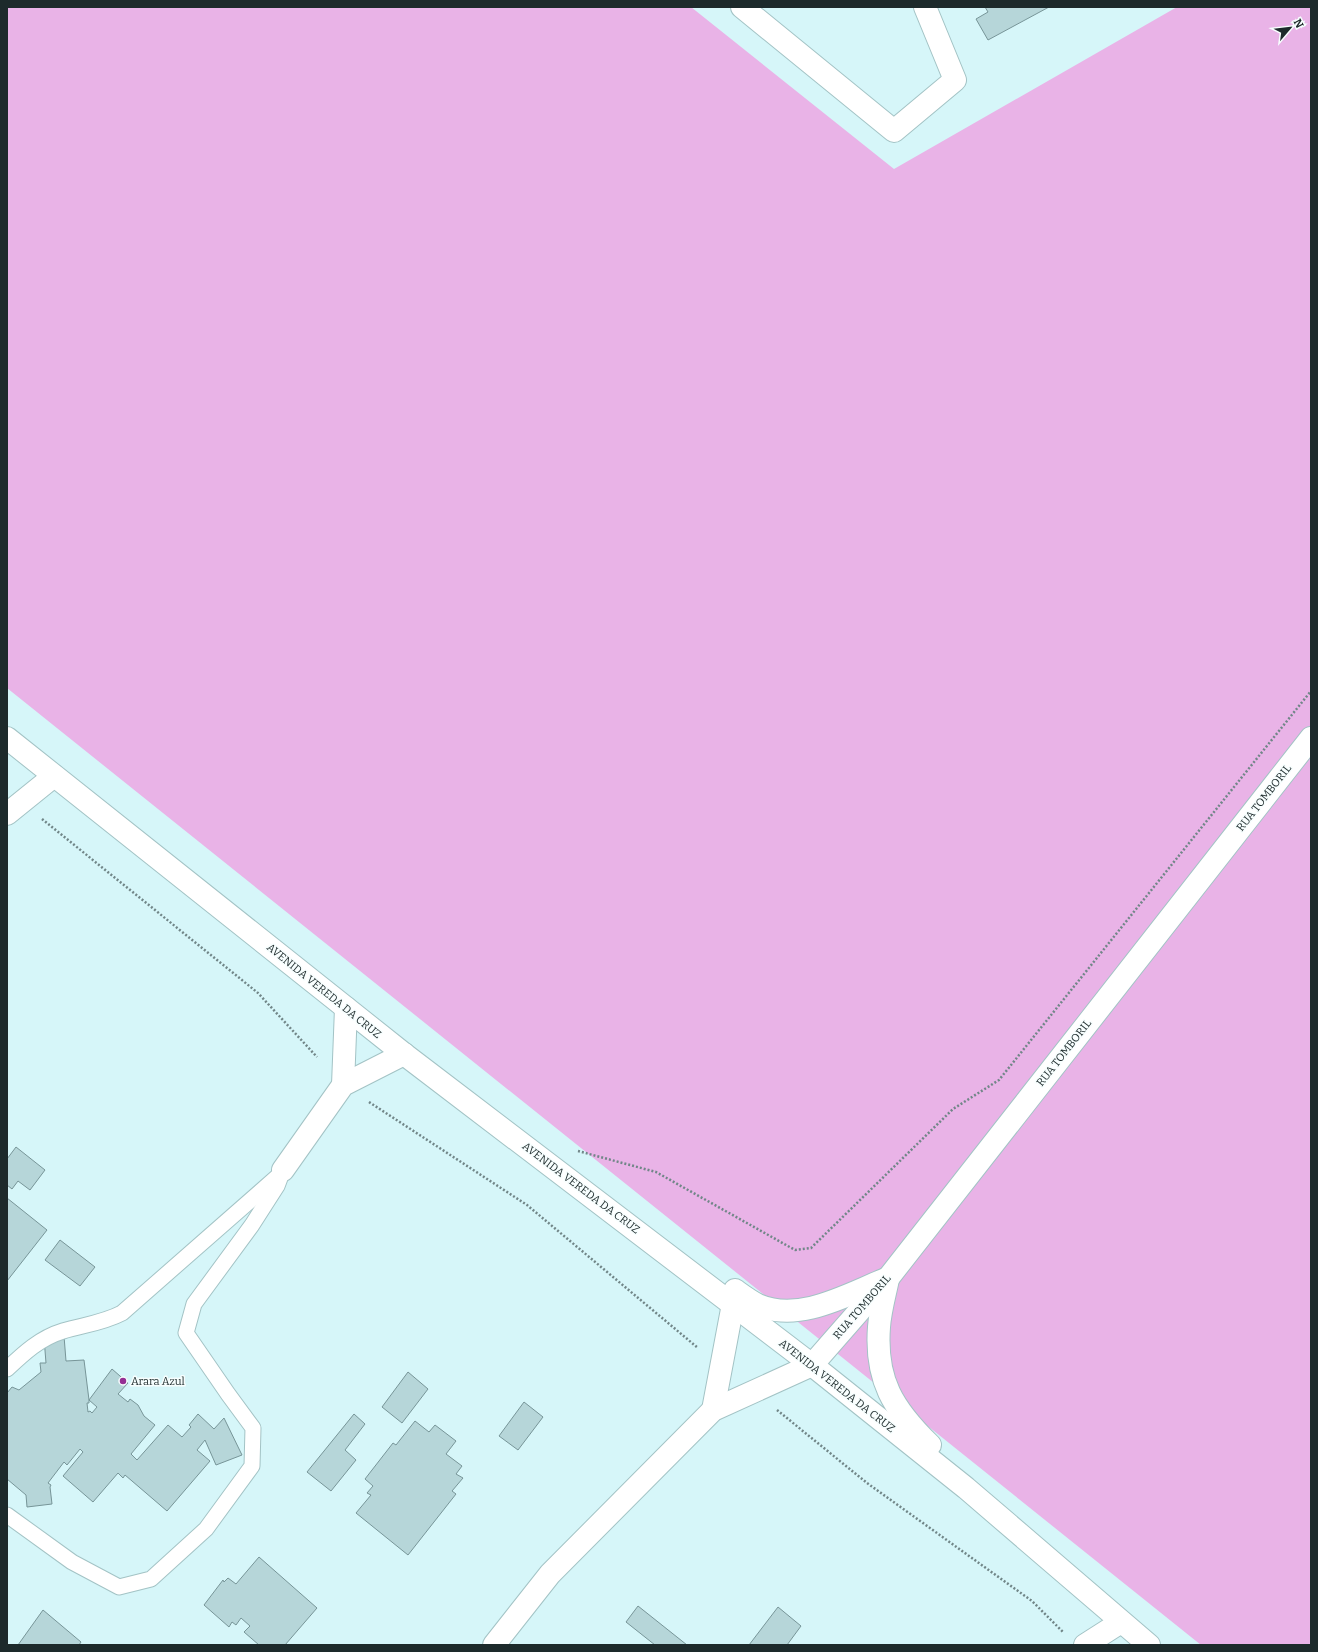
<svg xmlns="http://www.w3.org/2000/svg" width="1318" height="1652" viewBox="0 0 1318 1652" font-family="Bitter,serif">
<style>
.green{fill:#e9b3e7}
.building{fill:#b6d6d9;stroke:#779598;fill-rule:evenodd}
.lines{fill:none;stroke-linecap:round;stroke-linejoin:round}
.service-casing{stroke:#a3c3c5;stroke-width:17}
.minor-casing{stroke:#a3c3c5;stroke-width:24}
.tertiary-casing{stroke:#a3c3c5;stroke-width:24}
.path{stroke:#718688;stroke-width:2.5;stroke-dasharray:2 2;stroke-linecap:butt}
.service{stroke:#fff;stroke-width:15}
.minor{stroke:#fff;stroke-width:22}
.tertiary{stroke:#fff;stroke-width:22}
.poi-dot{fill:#952f94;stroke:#f7fefe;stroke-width:1.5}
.labels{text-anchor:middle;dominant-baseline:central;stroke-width:3;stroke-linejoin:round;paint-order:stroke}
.street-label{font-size:11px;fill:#1d2a2b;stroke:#f7fefe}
.poi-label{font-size:11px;fill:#1d2a2b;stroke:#f7fefe;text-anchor:start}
</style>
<rect width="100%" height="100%" fill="#d6f6f9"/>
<polygon class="green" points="7,7 691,7 894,169 1177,7 1311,7 1311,1645 1201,1645 7,688"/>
<g class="building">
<polygon points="985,7 1049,7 988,40 976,19 988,12"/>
<polygon points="16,1147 45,1170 30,1190 18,1181 12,1189 7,1185 7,1159"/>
<polygon points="7,1198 47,1230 7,1281"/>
<polygon points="60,1240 95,1267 80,1286 45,1260"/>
<path d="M64,1336L66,1361L84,1360L89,1400L112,1369L128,1383L118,1394L128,1402L130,1399L138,1405L144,1416L155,1425L131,1454L137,1460L168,1425L182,1437L191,1427L189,1425L198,1414L214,1429L224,1418L242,1455L216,1465L205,1440L197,1450L210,1461L167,1511L125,1475L123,1478L118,1473L93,1502L63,1476L83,1452L80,1449L67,1465L64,1462L48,1483L51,1485L50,1487L52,1504L27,1507L26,1495L7,1479V1393L12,1387L19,1390L41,1372L40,1363H46L44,1338ZM89,1400L97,1407L92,1413L90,1411L88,1412L87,1403H89Z"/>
<polygon points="408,1372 428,1389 402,1423 382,1407"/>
<polygon points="524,1402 543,1417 518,1450 499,1436"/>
<polygon points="354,1414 365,1424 345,1450 356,1460 331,1491 307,1472"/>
<polygon points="415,1421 429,1432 435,1425 456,1441 446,1454 462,1466 456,1474 463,1478 452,1491 456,1494 408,1555 356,1513 371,1495 367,1493 373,1486 365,1479 393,1443 396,1445"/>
<polygon points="259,1557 317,1608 285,1645 259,1645 244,1632 250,1626 241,1618 236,1625 232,1622 229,1627 204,1605 223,1580 224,1582 228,1578 236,1584"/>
<polygon points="638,1606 687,1645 655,1645 626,1622"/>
<polygon points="778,1607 801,1626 787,1645 749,1645"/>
<polygon points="43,1610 81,1642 79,1645 18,1645"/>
</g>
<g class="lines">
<g class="service-casing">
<g id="service">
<path d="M7,1369C24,1353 40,1338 63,1331C83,1325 103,1323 122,1313L277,1177"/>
<polyline points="7,1515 72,1562 119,1587 151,1579 206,1529 252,1466 253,1428 228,1394 186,1333 194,1304 252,1225 277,1186 283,1170"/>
</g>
</g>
<g class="minor-casing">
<g id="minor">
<polyline points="742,7 894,131 955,80 925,7"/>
<polyline points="7,814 54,776"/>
<polyline points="343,1085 346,1008"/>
<polyline points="283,1170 343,1085 404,1054"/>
<polyline points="713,1410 733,1304"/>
<polyline points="494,1645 550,1574 713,1410 812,1365"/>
<polyline points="1085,1645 1121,1622"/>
</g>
</g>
<g class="tertiary-casing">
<g id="tertiary">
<polyline points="7,738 404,1054 812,1365 966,1488 1149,1645"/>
<path d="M888,1279C885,1294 880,1311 879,1327C875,1380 893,1409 930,1445"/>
<path d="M735,1290C742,1295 750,1301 758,1305C800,1323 848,1294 886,1279"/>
<polyline points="812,1365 889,1277 1311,738"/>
</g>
</g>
<g class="path">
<polyline points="42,819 258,993 317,1057"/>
<polyline points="369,1102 527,1205 698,1348"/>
<polyline points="578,1151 656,1172 795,1250 811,1248 953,1109 999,1080 1311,691"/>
<polyline points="777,1410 867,1483 1032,1601 1063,1632"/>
</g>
<use href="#service" class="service"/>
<use href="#minor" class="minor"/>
<use href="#tertiary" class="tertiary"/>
</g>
<circle class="poi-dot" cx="123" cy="1381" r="4"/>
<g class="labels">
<g class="street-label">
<text transform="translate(1264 798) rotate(-52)">RUA TOMBORIL</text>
<text transform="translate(324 991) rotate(39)">AVENIDA VEREDA DA CRUZ</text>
<text transform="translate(1064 1053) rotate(-52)">RUA TOMBORIL</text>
<text transform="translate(581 1188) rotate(37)">AVENIDA VEREDA DA CRUZ</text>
<text transform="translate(862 1307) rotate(-49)">RUA TOMBORIL</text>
<text transform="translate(837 1386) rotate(38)">AVENIDA VEREDA DA CRUZ</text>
</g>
<g class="poi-label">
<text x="131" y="1381">Arara Azul</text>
</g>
</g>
<rect width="1318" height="1652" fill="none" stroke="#1d2a2b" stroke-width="16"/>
<g transform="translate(1290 28) rotate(62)" stroke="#f7fefe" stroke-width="3" paint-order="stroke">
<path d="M0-3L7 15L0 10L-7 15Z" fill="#1d2a2b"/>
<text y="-6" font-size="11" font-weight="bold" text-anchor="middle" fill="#1d2a2b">N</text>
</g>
</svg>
